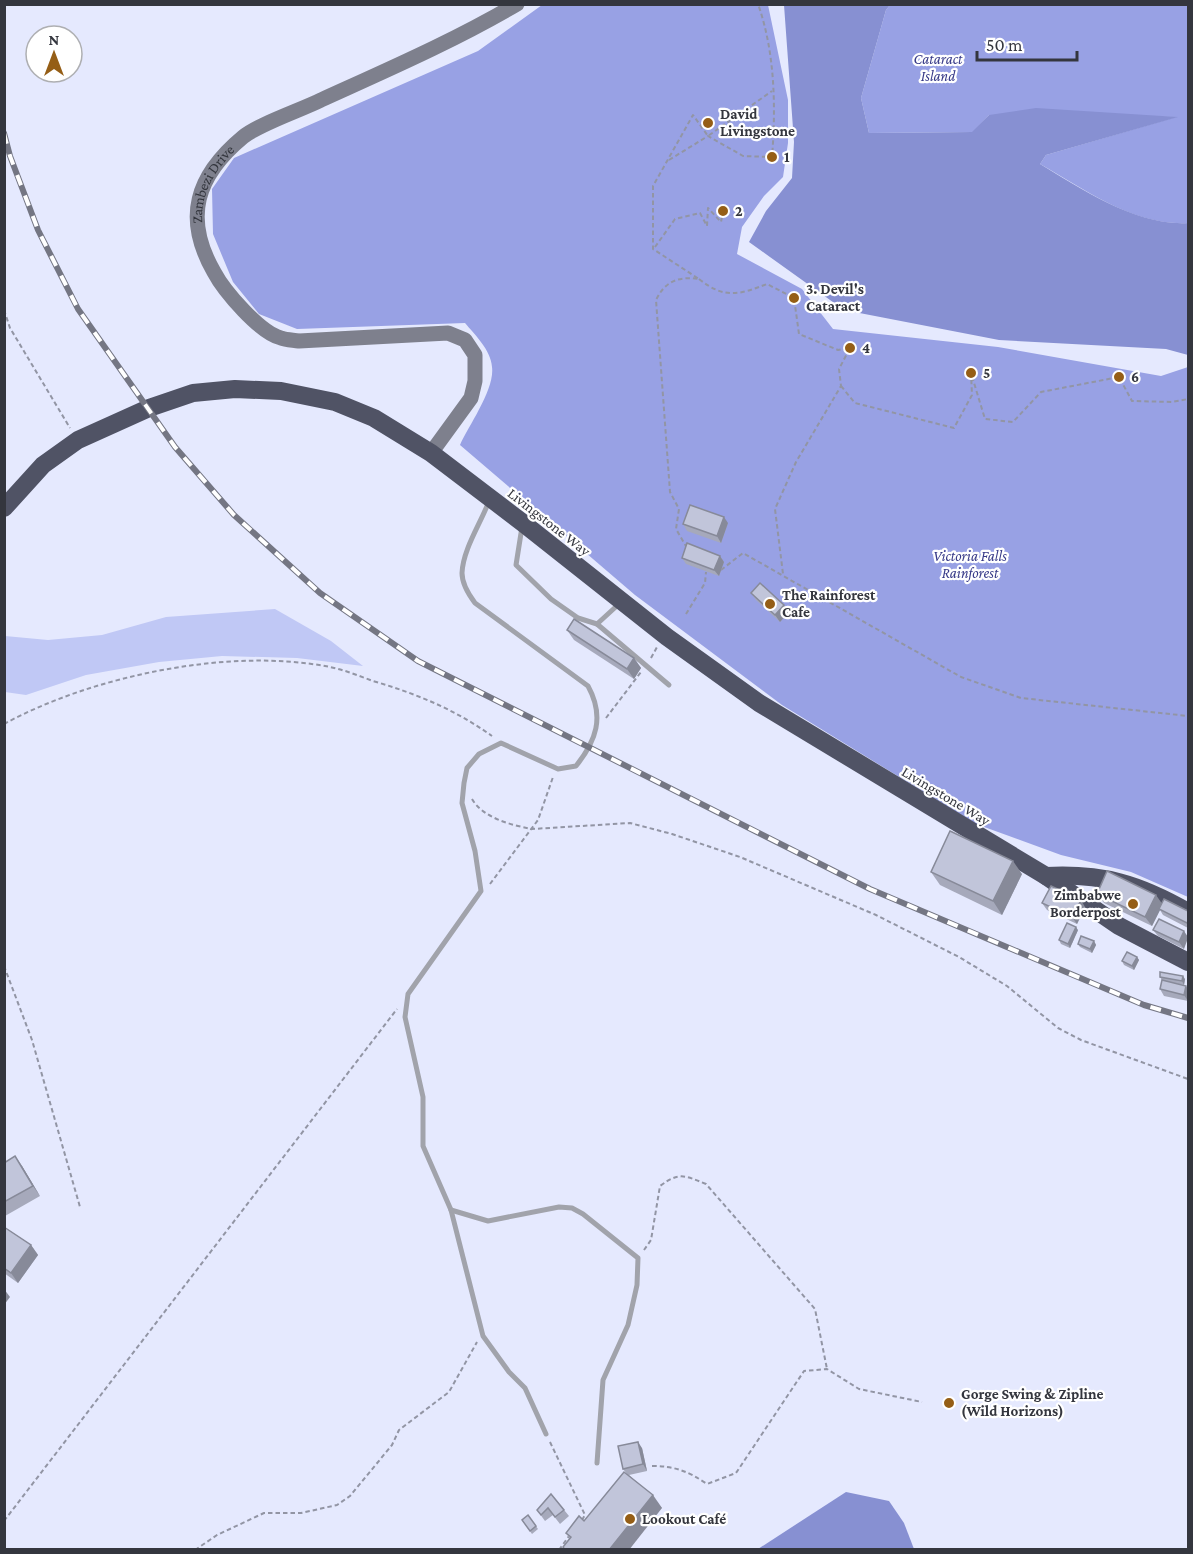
<svg xmlns="http://www.w3.org/2000/svg" width="1193" height="1554" viewBox="0 0 1193 1554" font-family="'Crimson Pro',serif">
<style>
.green{fill:#c0c8f5}
.forest{fill:#98a1e4}
.water{fill:#8790d2}
.lines{fill:none;stroke-linecap:round;stroke-linejoin:round}
.path{stroke:#9295a4;stroke-width:2;stroke-dasharray:4.5 3;stroke-linecap:butt}
.lane{stroke:#a1a3ab;stroke-width:5}
.secondary{stroke:#7e808d;stroke-width:15}
.highway{stroke:#505365;stroke-width:18}
.rail-casing{stroke:#747683;stroke-width:6}
.rail{stroke:#fff;stroke-width:4;stroke-dasharray:11;stroke-linecap:butt}
.wall{fill:#a6a9bb}
.shaded-wall{fill:#878a99}
.building{fill:#c1c5da;stroke:#878a99;stroke-width:1.5}
.poi-dot{fill:#955e16;stroke:#fff;stroke-width:2}
.labels{text-anchor:middle;dominant-baseline:central;stroke-width:4.5;stroke-linejoin:round;paint-order:stroke}
.park-label{font-size:15px;font-style:italic;fill:#373a88;stroke:#fff}
.poi-label{font-size:15px;font-weight:bold;fill:#34363e;stroke:#fff;text-anchor:start}
.street-label{font-size:15px;fill:#34363e;stroke:#fff}
</style>
<rect width="100%" height="100%" fill="#e5e9fe"/>
<polygon class="green" points="275,609 331,641 363,666 297,658 222,656 159,662 86,675 26,695 5,692 5,636 48,640 102,635 166,617"/>
<g class="forest">
<path d="M542,5H768L788,100V143L783,177L764,196L742,227L737,254L802,289L833,329L998,347L1161,376L1188,367V897L1131,872L1061,855L976,824L782,705L635,595L460,445C469,425 495,389 492,367C491,350 475,335 465,323L297,329L259,314L233,282L213,234L212,189L234,158L478,51Z"/>
<path d="M890,5H1188V223C1134,226 1086,190 1040,164L1046,155L1176,117L989,115L973,132L869,133L861,98L886,10Z"/>
</g>
<g class="water">
<path d="M784,5H890L886,10L861,98L869,133L972,132L989,115L1036,108L1178,117L1046,155L1040,164C1083,190 1137,226 1188,223V355L1166,349L999,340L844,310L749,242L766,211L792,178L794,142Z"/>
<polygon points="846,1492 889,1501 904,1523 914,1549 758,1549"/>
</g>
<g class="lines">
<g class="path">
<path d="M669,160L708,136L743,156L772,157C776,107 775,52 758,4"/>
<polyline points="655,247 675,219 700,213 707,226 708,208 721,222 723,211"/>
<path d="M699,279C724,299 739,295 767,284L794,298L799,334L838,350L850,348L839,369L841,386L796,462L775,509L783,574"/>
<polyline points="4,310 10,328 70,428"/>
<polyline points="841,386 855,403 954,428 972,395 971,373 985,419 1013,422 1041,392 1119,377 1132,401 1172,402 1188,399"/>
<path d="M687,548L676,529L679,509L670,492L656,300C665,281 679,276 699,279L653,249V186L693,115L708,136L772,91"/>
<polyline points="721,570 743,553 961,677 1021,698 1188,716"/>
<polyline points="686,614 705,583 706,572"/>
<polyline points="651,658 657,647"/>
<polyline points="606,718 641,672"/>
<path d="M4,724C92,676 230,647 330,667C345,670 359,676 373,681C417,694 454,709 492,736"/>
<path d="M472,799C483,818 511,825 532,829L630,823L672,834L740,857L876,915L959,957L1007,986L1058,1028L1081,1040L1188,1079"/>
<polyline points="490,884 538,820 553,777"/>
<polyline points="4,966 32,1040 80,1207"/>
<path d="M644,1250L651,1240L660,1186C679,1172 684,1175 706,1184L815,1309L827,1369"/>
<polyline points="550,1442 585,1515 582,1520"/>
<path d="M652,1466C674,1466 688,1471 707,1484L736,1473L804,1371L827,1369L859,1389L922,1402"/>
<polyline points="4,1521 397,1009"/>
<polyline points="195,1550 217,1535 264,1513 301,1513 337,1505 350,1496 392,1445 399,1430 449,1392 477,1342"/>
<polyline points="559,1550 569,1536"/>
</g>
<g class="lane">
<path d="M489,501C481,523 463,549 462,573C462,584 469,595 475,603L588,686C605,717 596,741 576,766L558,769L501,743L479,754L467,768L464,783L462,803L475,851L481,891L408,994L405,1017L423,1097V1146L451,1210L483,1336L509,1372L525,1388L546,1434"/>
<polyline points="522,527 516,565 551,599 578,618 597,624 669,685"/>
<polyline points="597,624 620,603"/>
<polyline points="451,1210 488,1221 559,1207 572,1208 583,1214 638,1258 637,1285 628,1325 603,1380 597,1463"/>
</g>
<path class="secondary" id="s1" d="M431,453L471,398L475,381V355L465,340L448,333L299,341C293,340 286,340 281,338C260,333 224,291 214,272C183,218 196,176 243,137C259,124 301,110 321,100C387,70 454,41 517,4"/>
<g class="highway">
<polyline points="4,508 43,465 78,440 149,408 193,393 235,389 281,391 335,402 374,418 431,453 523,523 667,637 759,703 1046,876 1119,926 1188,962"/>
<path d="M1046,876C1103,873 1139,884 1188,912"/>
</g>
<g class="rail-casing">
<polyline id="rail" points="4,133 10,156 38,230 78,309 175,447 234,515 320,593 418,661 870,889 1144,1005 1188,1018"/>
</g>
<use href="#rail" class="rail"/>
</g>
<g class="wall">
<polygon points="728,523 721,543 687,531 683,524"/>
<polygon points="720,556 724,562 719,576 686,564 682,558"/>
<polygon points="751,593 789,612 780,622 756,600"/>
<polygon points="567,630 634,658 641,668 634,679 574,640"/>
<polygon points="931,872 1022,874 1002,915 940,885"/>
<polygon points="1097,894 1162,903 1188,911 1188,928 1163,915 1160,910 1152,926 1104,903"/>
<polygon points="1042,903 1085,907 1077,924 1047,910"/>
<polygon points="1078,930 1070,948 1061,944 1059,940"/>
<polygon points="1153,930 1184,931 1184,949 1158,936"/>
<polygon points="1094,941 1096,945 1092,953 1080,947 1078,944"/>
<polygon points="1137,957 1139,960 1134,970 1124,965 1122,961"/>
<polygon points="1160,977 1185,979 1184,985 1167,982 1186,986 1188,1001 1164,996 1160,989 1162,980"/>
<polygon points="4,1163 22,1166 40,1196 5,1216"/>
<polygon points="4,1227 31,1245 38,1255 18,1283 4,1273"/>
<polygon points="642,1448 647,1471 629,1475 662,1508 570,1539 566,1533 584,1521 627,1474 623,1469"/>
<polygon points="551,1494 569,1516 560,1524 553,1515 545,1521 537,1510"/>
<polygon points="528,1515 538,1529 532,1534 522,1520"/>
</g>
<g class="shaded-wall">
<polygon points="724,517 728,523 721,543 717,536"/>
<polygon points="720,556 724,562 719,576 714,570"/>
<polygon points="784,605 789,612 780,622 775,615"/>
<polygon points="634,658 641,668 634,679 627,669"/>
<polygon points="1013,861 1022,874 1002,915 993,901"/>
<polygon points="1156,895 1163,905 1159,909 1160,910 1152,926 1145,917"/>
<polygon points="1081,900 1085,907 1077,924 1072,917"/>
<polygon points="1076,927 1078,930 1070,948 1068,944"/>
<polygon points="1184,931 1188,937 1188,938 1184,949 1179,942"/>
<polygon points="1094,941 1096,945 1092,953 1090,949"/>
<polygon points="1137,957 1139,960 1134,970 1132,966"/>
<polygon points="1183,976 1185,979 1184,985 1182,981"/>
<polygon points="1186,986 1188,989 1188,1001 1184,995"/>
<polygon points="15,1156 22,1166 40,1196 33,1186"/>
<polygon points="31,1245 38,1255 18,1283 11,1273"/>
<polygon points="4,1289 10,1297 4,1305"/>
<polygon points="638,1442 642,1448 647,1471 643,1464"/>
<polygon points="653,1495 662,1508 629,1550 609,1550"/>
</g>
<g class="building">
<polygon points="690,505 724,517 717,536 683,524"/>
<polygon points="687,543 720,556 714,570 682,558"/>
<polygon points="760,583 784,605 775,615 751,593"/>
<polygon points="574,619 634,658 627,669 567,630"/>
<polygon points="950,831 1013,861 993,901 931,872"/>
<polygon points="1107,871 1156,895 1145,917 1097,894"/>
<polygon points="1051,886 1081,900 1072,917 1042,903"/>
<polygon points="1164,899 1188,911 1188,921 1187,923 1159,909"/>
<polygon points="1159,919 1184,931 1179,942 1153,930"/>
<polygon points="1067,923 1076,927 1068,944 1059,940"/>
<polygon points="1081,936 1094,941 1090,949 1078,944"/>
<polygon points="1127,952 1137,957 1132,966 1122,961"/>
<polygon points="1160,972 1183,976 1182,981 1160,977"/>
<polygon points="1162,980 1186,986 1184,995 1160,989"/>
<polygon points="15,1156 33,1186 4,1202 4,1163"/>
<polygon points="4,1227 31,1245 11,1273 4,1268"/>
<polygon points="638,1442 643,1464 623,1469 618,1446"/>
<polygon points="624,1472 653,1495 609,1550 565,1550 563,1547 571,1537 566,1533 579,1516 584,1521"/>
<polygon points="551,1494 564,1510 555,1517 548,1508 541,1515 537,1510"/>
<polygon points="528,1515 536,1526 530,1531 522,1520"/>
</g>
<g class="poi-dot">
<circle cx="708" cy="123" r="6"/>
<circle cx="772" cy="157" r="6"/>
<circle cx="723" cy="211" r="6"/>
<circle cx="794" cy="298" r="6"/>
<circle cx="850" cy="348" r="6"/>
<circle cx="971" cy="373" r="6"/>
<circle cx="1119" cy="377" r="6"/>
<circle cx="770" cy="604" r="6"/>
<circle cx="1133" cy="904" r="6"/>
<circle cx="949" cy="1403" r="6"/>
<circle cx="630" cy="1519" r="6"/>
</g>
<g class="labels">
<g class="park-label">
<text x="938" y="59">Cataract<tspan x="938" dy="17">Island</tspan></text>
<text x="970" y="556">Victoria Falls<tspan x="970" dy="17">Rainforest</tspan></text>
</g>
<g class="poi-label">
<text x="720" y="114">David<tspan x="720" dy="17">Livingstone</tspan></text>
<text x="784" y="157">1</text>
<text x="735" y="211">2</text>
<text x="806" y="289">3. Devil's<tspan x="806" dy="17">Cataract</tspan></text>
<text x="862" y="348">4</text>
<text x="983" y="373">5</text>
<text x="1131" y="377">6</text>
<text x="782" y="595">The Rainforest<tspan x="782" dy="17">Cafe</tspan></text>
<text x="1121" y="895" text-anchor="end">Zimbabwe<tspan x="1121" dy="17">Borderpost</tspan></text>
<text x="961" y="1394">Gorge Swing &amp; Zipline<tspan x="961" dy="17">(Wild Horizons)</tspan></text>
<text x="642" y="1519">Lookout Café</text>
</g>
<g class="street-label">
<text stroke="none"><textPath href="#s1" startOffset="506">Zambezi Drive</textPath></text>
<text transform="translate(549 522) rotate(38)">Livingstone Way</text>
<text transform="translate(946 796) rotate(31)">Livingstone Way</text>
</g>
</g>
<rect width="1193" height="1554" fill="none" stroke="#34363e" stroke-width="12"/>
<g transform="translate(54 54)"><circle r="28" fill="#ffffff" stroke="#aeafb2" stroke-width="1.5"/>
<path d="M0-4.5L10 22L0 15L-10 22Z" fill="#955e16"/>
<text y="-9" font-size="16" font-weight="bold" text-anchor="middle" fill="#34363e">N</text>
</g>
<path d="M977 51v9h100v-9" fill="none" stroke="#34363e" stroke-width="3"/>
<text x="986" y="51" font-size="18" fill="#34363e" stroke="#ffffff" stroke-width="4.5" paint-order="stroke">50 m</text>
</svg>
